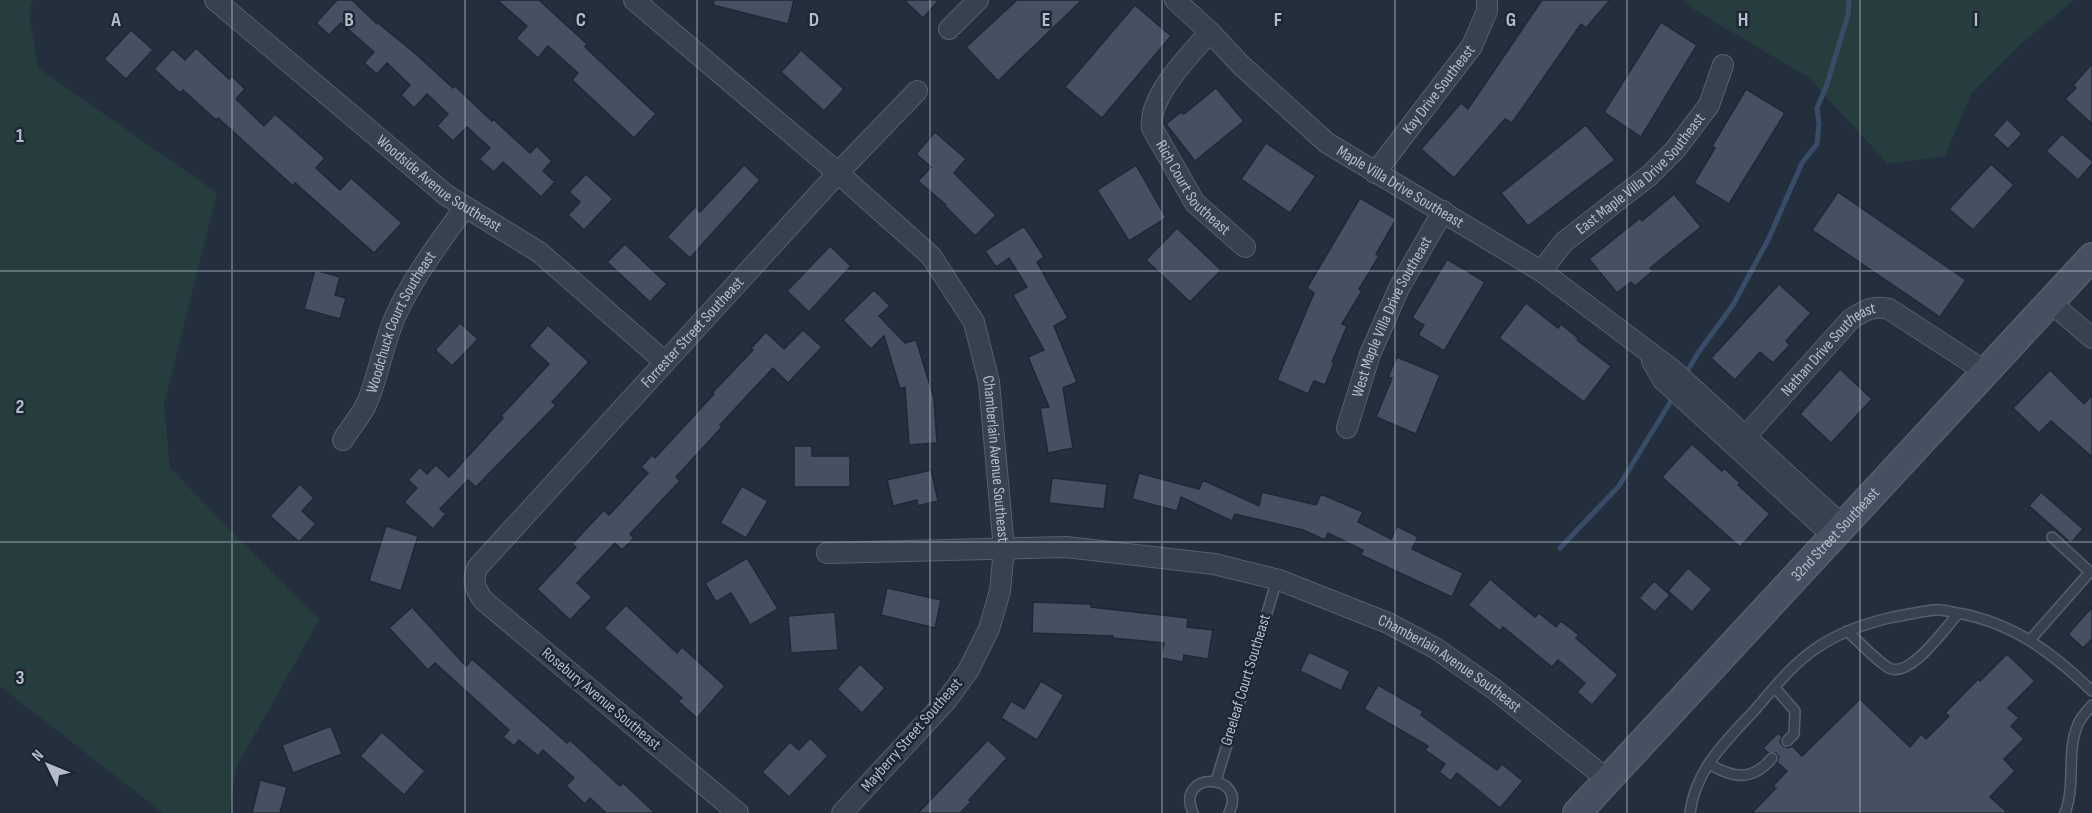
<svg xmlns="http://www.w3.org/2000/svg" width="2092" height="813" viewBox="0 0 2092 813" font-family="'Sofia Sans Condensed',sans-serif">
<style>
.green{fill:#263c3f}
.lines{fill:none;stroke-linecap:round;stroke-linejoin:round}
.stream{stroke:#394c67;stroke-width:5}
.building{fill:#455162;stroke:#1f2835;stroke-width:1.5}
.lane-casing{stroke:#565f6c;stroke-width:12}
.street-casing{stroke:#565f6c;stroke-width:22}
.secondary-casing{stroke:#565f6c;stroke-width:30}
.lane{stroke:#38414e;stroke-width:9}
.street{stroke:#38414e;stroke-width:20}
.secondary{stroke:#465061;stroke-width:27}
.grid{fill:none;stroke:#b4bcc9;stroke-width:1.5;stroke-opacity:0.55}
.labels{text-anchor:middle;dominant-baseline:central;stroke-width:5;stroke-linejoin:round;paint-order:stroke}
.street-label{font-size:16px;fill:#b4bcc9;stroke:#1d2633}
.grid-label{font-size:20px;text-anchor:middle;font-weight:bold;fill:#b4bcc9;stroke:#1d2633;stroke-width:5;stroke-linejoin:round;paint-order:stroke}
</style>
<rect width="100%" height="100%" fill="#242f3e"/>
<g class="green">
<polygon points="0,0 33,0 29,12 38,68 217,193 164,405 170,468 319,620 236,768 229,813 163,813 0,686"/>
<polygon points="1685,0 2074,0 2024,41 1971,94 1945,156 1888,164 1808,77 1695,10"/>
</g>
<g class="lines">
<g class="stream">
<polyline points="1688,370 1698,353 1733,305 1768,240 1802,163 1817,144 1819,123 1817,108 1827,84 1848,15 1849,0"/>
<polyline points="1560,548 1619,486 1671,401"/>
</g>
</g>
<g class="building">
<polygon points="337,0 352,0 377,24 378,23 417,55 453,88 455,86 492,121 493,119 530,153 537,146 552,161 543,171 555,182 541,197 503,162 494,172 479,159 490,148 467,127 453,141 437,126 448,114 427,94 414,108 401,95 410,85 387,63 377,74 364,63 374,52 341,23 329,35 316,23"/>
<polygon points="497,0 539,0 587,44 585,47 656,114 634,138 572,80 578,73 548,46 538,58 516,38 527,26"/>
<polygon points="714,0 794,0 788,24 713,5"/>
<polygon points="904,0 939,0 923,18"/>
<polygon points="1017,0 1082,0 998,81 966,47"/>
<polygon points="1542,0 1610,0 1586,28 1581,24 1512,123 1505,119 1454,178 1421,149 1461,103 1468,109"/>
<polygon points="1135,5 1171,36 1102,118 1065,87"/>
<polygon points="1661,22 1697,45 1641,137 1604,112"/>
<polygon points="131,30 153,50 126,79 104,59"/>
<polygon points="196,48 229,79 232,76 245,89 236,99 264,126 275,114 325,158 316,168 340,190 351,178 402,223 374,253 295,183 293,186 218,118 216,120 183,90 180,93 154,69 173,49 185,60"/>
<polygon points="801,50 844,89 824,111 781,72"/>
<polygon points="2092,64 2092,124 2065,99 2076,88 2073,85"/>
<polygon points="1216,88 1244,121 1195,161 1166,124 1181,112 1184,114"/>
<polygon points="1746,89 1785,113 1729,204 1694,183 1715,148 1712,146"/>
<polygon points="2007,119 2022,134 2008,149 1993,135"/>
<polygon points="1586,125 1615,160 1528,226 1501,193"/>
<polygon points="935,132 966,159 954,173 996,215 975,236 945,206 946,205 918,181 931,167 916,154"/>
<polygon points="2062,134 2092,161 2092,164 2078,180 2046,151"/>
<polygon points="1266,143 1316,176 1290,213 1241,179"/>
<polygon points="1991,164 2014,185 1973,230 1949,209"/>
<polygon points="744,165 760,180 690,258 667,237 695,207 700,212"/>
<polygon points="1136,165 1166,218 1129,241 1097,190"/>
<polygon points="586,174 613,199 584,230 568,215 580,202 569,192"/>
<polygon points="1838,192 1966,280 1940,317 1812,230"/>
<polygon points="1674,194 1701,227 1650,268 1653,271 1635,286 1631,282 1617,293 1589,259 1640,218 1642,221"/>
<polygon points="1360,198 1396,219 1376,254 1379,256 1359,289 1362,291 1342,324 1347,326 1332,362 1334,363 1325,385 1314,381 1308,394 1277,380 1314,293 1307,288"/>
<polygon points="1024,226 1044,257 1037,262 1068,318 1054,326 1077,382 1063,388 1073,448 1048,453 1040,408 1049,407 1028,357 1044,350 1013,295 1027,287 1009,258 996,267 985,251"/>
<polygon points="1177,228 1221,270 1190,302 1146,260"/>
<polygon points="625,244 667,284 650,302 607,262"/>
<polygon points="830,246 851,266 809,312 787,291"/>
<polygon points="1447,259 1485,282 1444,351 1418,335 1424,325 1412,318"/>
<polygon points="315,270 340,277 335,295 346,298 340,319 304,309"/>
<polygon points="1779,284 1811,313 1786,341 1790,345 1773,363 1760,352 1735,380 1711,358"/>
<polygon points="874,290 890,306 879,316 905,343 916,340 934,398 937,443 909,445 905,387 900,389 884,336 871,349 843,320"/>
<polygon points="1526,303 1558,328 1561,324 1578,338 1577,340 1611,366 1584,402 1499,338"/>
<polygon points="460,323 478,339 452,366 435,350"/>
<polygon points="548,325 589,362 552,402 556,405 476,487 468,480 440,509 446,514 433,529 404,502 417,488 408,480 420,467 427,474 436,465 449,477 503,418 501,416 549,364 529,346"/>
<polygon points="803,330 822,347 788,383 773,368 720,425 722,427 676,477 680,481 630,534 634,538 622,550 615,543 577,583 592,597 570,620 537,589 576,547 572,544 604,510 609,515 648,473 641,467 652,455 655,458 714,394 712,393 753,350 751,348 766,332 784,349"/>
<polygon points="1397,357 1440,375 1416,434 1376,417 1392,378 1388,377"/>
<polygon points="1840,369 1872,399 1831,443 1800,414"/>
<polygon points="2050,370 2084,404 2092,395 2092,457 2051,421 2039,433 2013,408"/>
<polygon points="1692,444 1722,471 1724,468 1740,483 1738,485 1770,514 1740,547 1662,477"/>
<polygon points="794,446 812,446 812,456 850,456 850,487 794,487"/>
<polygon points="931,470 938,501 918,506 917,500 893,506 887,480"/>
<polygon points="1139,473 1199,489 1203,480 1259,506 1262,492 1316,505 1321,494 1363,512 1358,522 1391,539 1397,526 1418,537 1412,549 1463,573 1452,597 1361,555 1363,550 1328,533 1325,540 1303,530 1235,514 1232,521 1181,497 1177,511 1132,499"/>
<polygon points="1052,478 1107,484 1104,509 1049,503"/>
<polygon points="300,484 314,498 302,511 316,524 299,542 270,516"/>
<polygon points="742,486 768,501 746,538 720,523"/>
<polygon points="2041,492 2083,529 2071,543 2029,506"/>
<polygon points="386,526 418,536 401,591 369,581"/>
<polygon points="747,558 778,609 750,625 731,593 716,602 705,583"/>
<polygon points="1688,568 1712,589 1692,612 1668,591"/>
<polygon points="1490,579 1535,617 1539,613 1556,627 1561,621 1579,635 1576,638 1618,675 1592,705 1577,692 1585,683 1558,660 1552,667 1503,627 1500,631 1468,605"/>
<polygon points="1654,581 1670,595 1655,612 1639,598"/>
<polygon points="887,588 941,600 935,628 881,615"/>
<polygon points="1033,602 1091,604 1091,607 1188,618 1187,627 1213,630 1208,659 1184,655 1183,662 1161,658 1164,643 1113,638 1113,636 1032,633"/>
<polygon points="626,605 677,653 682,647 725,686 697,718 678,701 682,698 604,628"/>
<polygon points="412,607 466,666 472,659 567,743 570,740 620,786 623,783 655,813 606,813 590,798 585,804 566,786 574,778 543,750 538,756 519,740 514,746 503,737 509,730 435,663 428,670 389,628"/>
<polygon points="2092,607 2092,639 2083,648 2068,634"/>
<polygon points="835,612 838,650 791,653 788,616"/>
<polygon points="1309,652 1350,671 1341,691 1300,671"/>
<polygon points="2007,654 2035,681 2008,708 2019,718 2011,726 2024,739 2004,759 2015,771 1990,797 2008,813 1752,813 1776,788 1773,786 1787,771 1777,762 1779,757 1776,753 1768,753 1763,748 1778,733 1782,737 1780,742 1783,746 1788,748 1792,746 1802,756 1860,699 1910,747 1921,734 1926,739 1949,716 1945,713 1978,679 1980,681"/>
<polygon points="860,664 885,688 862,713 837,689"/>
<polygon points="1041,681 1064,695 1037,740 1001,718 1011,701 1024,709"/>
<polygon points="1378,685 1423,711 1421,715 1497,770 1502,764 1523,781 1500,808 1457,773 1451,781 1439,772 1445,764 1425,750 1428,746 1364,709"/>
<polygon points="331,726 342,754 293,773 282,745"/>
<polygon points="382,732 425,771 404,795 360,756"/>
<polygon points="810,738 828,756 789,797 762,772 790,742 799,750"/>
<polygon points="988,740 1007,758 969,800 971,802 960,813 918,813"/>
<polygon points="260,780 287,787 280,813 252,813"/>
</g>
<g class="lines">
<g class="lane-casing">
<g id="lane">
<path d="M1847,631C1858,641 1878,662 1889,668C1910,679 1945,628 1958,614"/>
<polyline points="2030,640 2090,572 2052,537"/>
<polyline points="1775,688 1795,711 1794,734 1787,741"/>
<path d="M1709,764C1733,778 1752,782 1772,758"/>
<polyline points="1216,781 1277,580"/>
<path d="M1193,813C1174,770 1249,772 1229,813"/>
<path d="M1690,813C1695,770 1726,741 1754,711C1773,689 1793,663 1818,647C1840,632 1864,624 1889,618C1904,615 1919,612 1934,610C1941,609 1950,612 1957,613C2012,622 2053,653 2092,691"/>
<path d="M2065,813C2076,785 2066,752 2078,724C2081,717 2087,711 2092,705"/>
</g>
</g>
<g class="street-casing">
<g id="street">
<path id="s1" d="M215,0L446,195L539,252L665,362"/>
<path id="s2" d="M634,0L838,173L931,256L974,322L989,382L1004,549L1000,591L989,629L968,671L946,701L842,813"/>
<path id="s3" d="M1175,0L1210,32L1241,65L1327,143L1541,271L1674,371L1843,526"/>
<polyline points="949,29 978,0"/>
<path id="s4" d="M1210,32C1190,55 1148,96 1152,128L1195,203L1245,247"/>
<path id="s5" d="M1375,173L1472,46L1487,11V0"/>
<path id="s6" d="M1541,271L1564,242L1650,175L1675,150L1709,105L1723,65"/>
<polyline points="2050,302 2092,338"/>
<polyline points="1652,361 1663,380 1833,536"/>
<path id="s7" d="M1347,428L1370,354L1399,288L1443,211"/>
<path id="s8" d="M1745,437L1851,319C1864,311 1873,305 1889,309L1986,372"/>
<path id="s9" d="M343,440C350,428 360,417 366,405C378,378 383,345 395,317C413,277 439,243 465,207"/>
<path id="s10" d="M827,553L1066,547L1214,564L1279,580L1388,623L1435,648L1494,689L1608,780"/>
<path id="s11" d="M738,813L483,600C475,588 472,582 477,568L838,173L917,91"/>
</g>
</g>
<g class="secondary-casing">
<g id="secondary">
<path id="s12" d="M1577,813L2092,257"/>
</g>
</g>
<use href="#lane" class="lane"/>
<use href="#street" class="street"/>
<use href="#secondary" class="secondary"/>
</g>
<path class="grid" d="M232,0V813M465,0V813M697,0V813M930,0V813M1162,0V813M1395,0V813M1627,0V813M1860,0V813M0,271H2092M0,542H2092"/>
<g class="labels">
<g class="street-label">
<text stroke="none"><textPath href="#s5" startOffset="105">Kay Drive Southeast</textPath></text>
<text stroke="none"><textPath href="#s6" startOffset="140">East Maple Villa Drive Southeast</textPath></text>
<text stroke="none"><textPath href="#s1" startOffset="290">Woodside Avenue Southeast</textPath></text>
<text stroke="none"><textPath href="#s4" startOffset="188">Rich Court Southeast</textPath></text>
<text stroke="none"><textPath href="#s3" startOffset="294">Maple Villa Drive Southeast</textPath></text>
<text stroke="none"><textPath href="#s7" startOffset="120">West Maple Villa Drive Southeast</textPath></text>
<text stroke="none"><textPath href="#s9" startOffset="132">Woodchuck Court Southeast</textPath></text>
<text stroke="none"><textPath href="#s11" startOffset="686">Forrester Street Southeast</textPath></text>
<text stroke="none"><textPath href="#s8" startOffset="122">Nathan Drive Southeast</textPath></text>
<text stroke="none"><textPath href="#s2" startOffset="610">Chamberlain Avenue Southeast</textPath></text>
<text stroke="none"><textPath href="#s12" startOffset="380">32nd Street Southeast</textPath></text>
<text stroke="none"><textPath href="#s10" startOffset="646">Chamberlain Avenue Southeast</textPath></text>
<text transform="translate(1246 680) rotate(-73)">Greeleaf Court Southeast</text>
<text transform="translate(601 699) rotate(40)">Rosebury Avenue Southeast</text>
<text transform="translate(912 735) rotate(-49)">Mayberry Street Southeast</text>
</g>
</g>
<g class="grid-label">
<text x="116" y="26">A</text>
<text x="349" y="26">B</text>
<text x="581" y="26">C</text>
<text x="814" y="26">D</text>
<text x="1046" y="26">E</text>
<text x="1278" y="26">F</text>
<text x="1511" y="26">G</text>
<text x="1743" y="26">H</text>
<text x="1976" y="26">I</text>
<text x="20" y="142">1</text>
<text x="20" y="413">2</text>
<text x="20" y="684">3</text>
</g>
<g transform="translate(48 765) rotate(313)" stroke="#1d2633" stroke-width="4.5" paint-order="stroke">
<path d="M0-4.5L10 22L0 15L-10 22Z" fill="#b4bcc9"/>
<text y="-9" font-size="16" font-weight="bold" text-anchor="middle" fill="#b4bcc9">N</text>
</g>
</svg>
